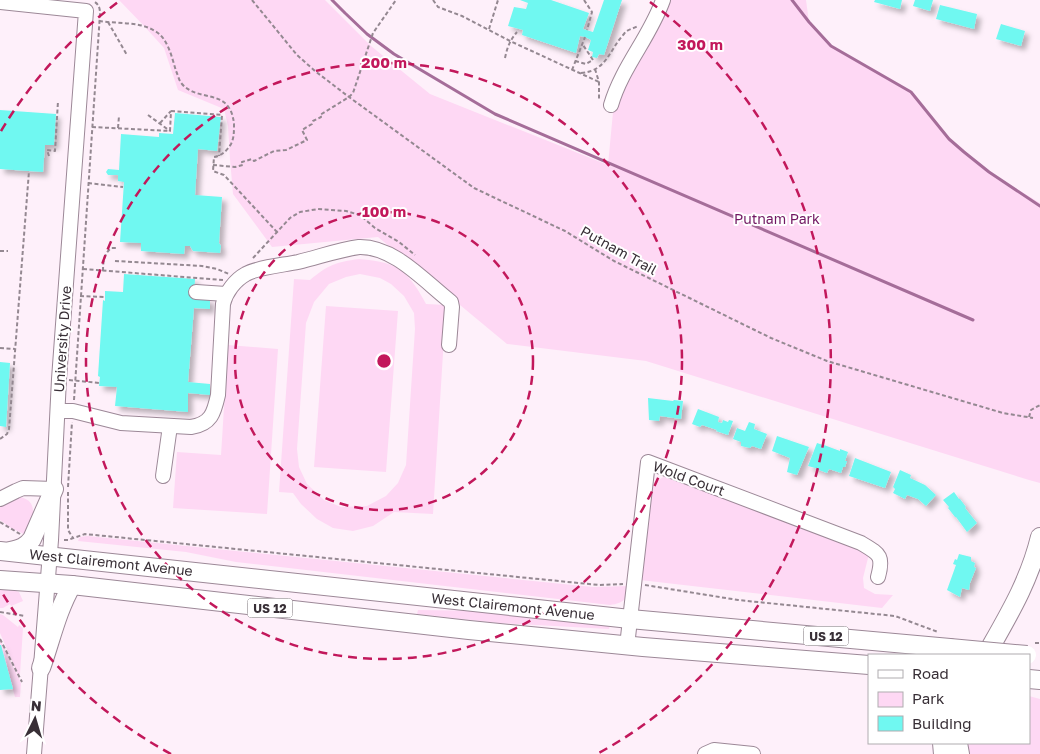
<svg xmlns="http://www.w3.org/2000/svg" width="1040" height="754" viewBox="0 0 1040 754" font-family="'Golos Text',sans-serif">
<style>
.green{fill:#fed8f4;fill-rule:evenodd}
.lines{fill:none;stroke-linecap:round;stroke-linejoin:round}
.stream{stroke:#a56d99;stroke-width:3}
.building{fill:#70f8f1;filter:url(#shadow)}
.minor-casing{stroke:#9c8897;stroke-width:16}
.major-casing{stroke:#9c8897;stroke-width:20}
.path{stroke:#948891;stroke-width:2;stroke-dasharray:4 2.5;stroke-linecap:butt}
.minor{stroke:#fff;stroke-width:14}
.major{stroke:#fff;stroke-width:18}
.major-bridge-casing{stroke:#9c8897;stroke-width:20;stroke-linecap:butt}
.major-bridge{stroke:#fff;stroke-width:18}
.ring{fill:none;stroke:#c2185b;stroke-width:2.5;stroke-dasharray:9 6}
.labels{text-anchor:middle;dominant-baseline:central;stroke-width:4;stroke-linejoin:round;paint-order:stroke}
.shield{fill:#fff;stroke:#746d72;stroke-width:1}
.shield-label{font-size:12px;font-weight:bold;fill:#382f36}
.park-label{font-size:14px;fill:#711762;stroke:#fff}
.street-label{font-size:14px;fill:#382f36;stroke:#fff}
.centre{fill:#c2185b;stroke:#fff;stroke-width:2.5}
.ring-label{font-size:15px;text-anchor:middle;font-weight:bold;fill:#c2185b;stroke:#fff;stroke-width:4;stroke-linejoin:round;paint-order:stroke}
</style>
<defs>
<filter id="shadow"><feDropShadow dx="4.5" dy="4.5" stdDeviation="2.5" flood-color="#0004"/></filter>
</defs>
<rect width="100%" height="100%" fill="#fef0fa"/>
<g class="green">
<polygon points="119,0 325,0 371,46 430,94 608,165 615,91 663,0 806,0 809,22 831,46 911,92 949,139 964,152 989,172 1040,203 1040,483 1029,480 646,361 507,344 378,237 272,247 233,194 230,159 228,126 224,109 178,90 164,48 145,27"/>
<path d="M359,259C371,260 389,262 399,269C411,277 419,291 426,304L446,305L433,514L394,512L373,526L353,531L333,528L317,519L301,504L293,493L279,492L294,279L310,280C328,265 336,262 359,259ZM360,274L380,278L391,284L404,296L414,313L415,329L406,465L398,483L386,496L367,506L341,507L324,500L307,484L299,467L297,449L306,323L314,302L329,284L346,277Z"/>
<polygon points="326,306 398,311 386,472 314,467"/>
<polygon points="228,345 278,349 267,514 173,508 177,452 221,455"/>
<path d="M666,476L866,551L869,554L863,578L864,588L875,594L893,595L882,608L640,580L650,496C653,484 655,481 666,476Z"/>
<path d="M20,497C40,501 33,522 26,535L11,528L0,520V506L15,498Z"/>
<path d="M88,536L593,587L629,586C626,599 625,603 610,605L236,562L186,552L78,541L80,537Z"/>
<polygon points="0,589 13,590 19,592 23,601 11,606 10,604 3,608 0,608"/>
<polygon points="418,610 491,611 610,625 609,629 498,623 417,614"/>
<polygon points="0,614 3,615 18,627 19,625 23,628 20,674 18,675 0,633"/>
<polygon points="1,641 21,683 20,697 15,697 0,643"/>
<polygon points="1029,696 1040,699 1040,754 967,754 966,743 1029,743"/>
</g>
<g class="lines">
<g class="stream">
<polyline points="332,0 345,13 367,34 394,54 495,114 973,320"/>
<polyline points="792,0 809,22 831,46 911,92 949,139 964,152 989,172 1040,206"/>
</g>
</g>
<g class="building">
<polygon points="520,0 551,0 589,13 583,29 593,32 604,0 622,0 604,55 599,54 597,58 592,57 593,52 588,50 591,40 585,37 580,36 576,53 522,35 523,30 508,26 514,7 526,9 528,3"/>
<polygon points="875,0 902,0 900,9 874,2"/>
<polygon points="915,0 933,0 930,11 913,6"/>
<polygon points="940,5 977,14 974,29 936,19"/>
<polygon points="1001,24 1025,31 1021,46 996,39"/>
<polygon points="0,110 56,114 54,145 45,145 43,172 0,169"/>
<polygon points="175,113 221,117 217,151 198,149 195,195 222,197 219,243 221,246 220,253 193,251 190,246 185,246 184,254 141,251 141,243 120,242 124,182 118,181 118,175 108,175 106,172 108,169 119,170 121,134 159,137 159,133 173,134"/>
<polygon points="124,274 195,279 194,297 210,299 210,309 194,308 188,382 210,384 210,395 188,393 188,412 115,406 117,387 99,386 100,377 98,376 103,300 105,301 105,291 123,292"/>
<polygon points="0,362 10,363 6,427 0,426"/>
<polygon points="648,398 673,401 674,400 683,401 681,419 660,416 659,421 649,420"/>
<polygon points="698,409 719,417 718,422 722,423 723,420 728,422 729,420 733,421 728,435 716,431 717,430 702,425 700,427 692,424"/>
<polygon points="749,422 755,424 754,429 767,434 761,449 752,446 750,448 741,446 741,442 733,439 737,428 745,431"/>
<polygon points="777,436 809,447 797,475 787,472 790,458 772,451"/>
<polygon points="817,443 823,445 824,445 840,451 840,449 848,452 845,461 847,461 845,467 843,467 841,473 829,469 827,473 819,470 819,469 808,466"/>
<polygon points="855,458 891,472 885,488 849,476"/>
<polygon points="900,470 911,475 910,478 925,485 936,495 926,506 918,499 907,495 905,499 893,493 895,489 893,487"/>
<polygon points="954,492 959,499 960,499 966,507 965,508 977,523 967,532 956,517 955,517 948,508 949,507 943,500"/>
<polygon points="959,554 971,557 971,561 975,563 974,567 976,568 970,583 969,590 962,588 960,597 947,590 956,565 953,564 955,559 957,560"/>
<polygon points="0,645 1,645 13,689 0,690"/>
</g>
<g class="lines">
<g class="minor-casing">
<g id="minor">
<polyline points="0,2 86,11 59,379 51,540 34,754"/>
<path d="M611,105C622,67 650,37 663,0"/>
<polyline points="196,292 226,294"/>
<path d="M58,411H73L121,423L191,427C211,424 214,413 218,395L223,304C226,292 235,280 246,274C258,267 284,265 298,262C319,257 338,250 359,247C394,246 424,281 451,302L452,307L449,345"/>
<polyline points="163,476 170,426"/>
<polyline points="0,499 16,491 23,488 54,489"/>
<path d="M627,646L648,462L861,543C879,554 884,555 878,577"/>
<polyline points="705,754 714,750 753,754"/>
</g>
</g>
<g class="major-casing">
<g id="major">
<polyline points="0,551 630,619 950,648"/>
<path d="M10,551C20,549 26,547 32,539L54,489"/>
<polyline points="0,580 72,585 469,630 643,647 869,665"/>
<path d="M986,655C1008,616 1029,582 1040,537"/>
<path d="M41,668C51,640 57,611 72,585"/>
<polyline points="1029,679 1040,680"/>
<polyline points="942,743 943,754"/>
<polyline points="958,743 960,754"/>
</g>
</g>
<g class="path">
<polyline points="252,0 297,55 315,71 349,97 474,188 565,231 614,261 771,338 827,361 1003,413 1033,418"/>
<polyline points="433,0 438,7 462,16 510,41 599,82"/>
<polyline points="584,0 592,12 587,30"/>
<path d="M99,21C117,24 139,21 155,31C168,38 172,58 176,71C178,75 179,81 182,84C197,101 224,90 232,114C233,118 234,121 234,125C234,132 234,138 231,144C227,151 221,156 214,157L213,171L224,175L277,232"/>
<polyline points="108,22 127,55"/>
<polyline points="489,29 498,0"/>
<path d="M505,58C507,48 510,40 517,32"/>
<polyline points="575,61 586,64 593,60 583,45"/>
<polyline points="595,69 599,82 599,99"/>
<polyline points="572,70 585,37"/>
<path d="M581,73C607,71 609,50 624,34C627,29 633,29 638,26"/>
<polyline points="171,111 222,115 219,156"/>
<polyline points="148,115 170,131"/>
<polyline points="160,123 171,111"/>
<polyline points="92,127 170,131 171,111"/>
<polyline points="118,128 119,116"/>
<polyline points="49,156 47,150 55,151 58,101"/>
<polyline points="213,165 235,167 243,165 242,162 252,159 254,161 274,151 286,150 307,140 302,130 312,124 313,121 321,117 320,115 349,97 353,93 373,33 396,0"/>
<polyline points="88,183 123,187"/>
<polyline points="0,251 8,251"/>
<polyline points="253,258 290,218 300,212 318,209 346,211 360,215 375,228 399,242 415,255"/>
<polyline points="115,261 202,266 217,269 229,274"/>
<polyline points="83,269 223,280"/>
<path d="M103,271C103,262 104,254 111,248H117"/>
<polyline points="80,296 104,297"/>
<polyline points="0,348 15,349"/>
<polyline points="69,380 100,383"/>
<path d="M74,400L100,14C100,8 99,4 93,1"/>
<polyline points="1029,417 1031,410 1040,405"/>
<polyline points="0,439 7,434 9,429 29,171"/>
<polyline points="68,487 72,422"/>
<polyline points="68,492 68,530 73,538"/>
<polyline points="0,522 20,534"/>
<polyline points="64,540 68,540 85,534 599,585 623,584"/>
<polyline points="645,585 738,600 895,616 938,632"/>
<polyline points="0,612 25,616"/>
<polyline points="0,639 22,682"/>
<polyline points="1035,643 1040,643"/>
</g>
<use href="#minor" class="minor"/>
<use href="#major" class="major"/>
<g class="major-bridge-casing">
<polyline id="major-bridge" points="950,648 1027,655"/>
</g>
<use href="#major-bridge" class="major-bridge"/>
</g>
<g class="ring">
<circle cx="384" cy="361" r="149"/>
<circle cx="384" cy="361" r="298"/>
<path d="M171 754A447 447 0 0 1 1 591M1 131A447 447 0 0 1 118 2M650 2A447 447 0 0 1 597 754"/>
</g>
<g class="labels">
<g class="shield">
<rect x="247.5" y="598.5" width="45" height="19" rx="4"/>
<rect x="803.5" y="626.5" width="45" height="19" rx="4"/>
</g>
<g class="shield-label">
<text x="270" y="608">US 12</text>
<text x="826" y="636">US 12</text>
</g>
<g class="park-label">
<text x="777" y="218">Putnam Park</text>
</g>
<g class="street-label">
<text transform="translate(619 250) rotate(29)">Putnam Trail</text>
<text transform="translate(62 339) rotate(-86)">University Drive</text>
<text transform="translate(689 478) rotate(20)">Wold Court</text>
<text transform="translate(111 562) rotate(6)">West Clairemont Avenue</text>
<text transform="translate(513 606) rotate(6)">West Clairemont Avenue</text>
</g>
</g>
<circle cx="384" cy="361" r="8" class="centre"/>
<g class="ring-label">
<text x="700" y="50">300 m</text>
<text x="384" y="68">200 m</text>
<text x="384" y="217">100 m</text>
</g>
<rect x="868" y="654" width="162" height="90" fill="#ffffff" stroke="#afacaf"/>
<rect x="878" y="670" width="25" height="8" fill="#ffffff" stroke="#afacaf"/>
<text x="912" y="679" font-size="15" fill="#382f36">Road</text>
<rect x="878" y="692" width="25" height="15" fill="#fed8f4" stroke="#afacaf"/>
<text x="912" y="704" font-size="15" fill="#382f36">Park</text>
<rect x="878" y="716" width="25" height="15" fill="#70f8f1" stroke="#afacaf"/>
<text x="912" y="729" font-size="15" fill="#382f36">Building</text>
<g transform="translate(35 719) rotate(5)" stroke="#ffffff" stroke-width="4" paint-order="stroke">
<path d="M0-4L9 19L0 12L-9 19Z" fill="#382f36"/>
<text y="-8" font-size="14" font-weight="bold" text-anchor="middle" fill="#382f36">N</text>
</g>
</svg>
